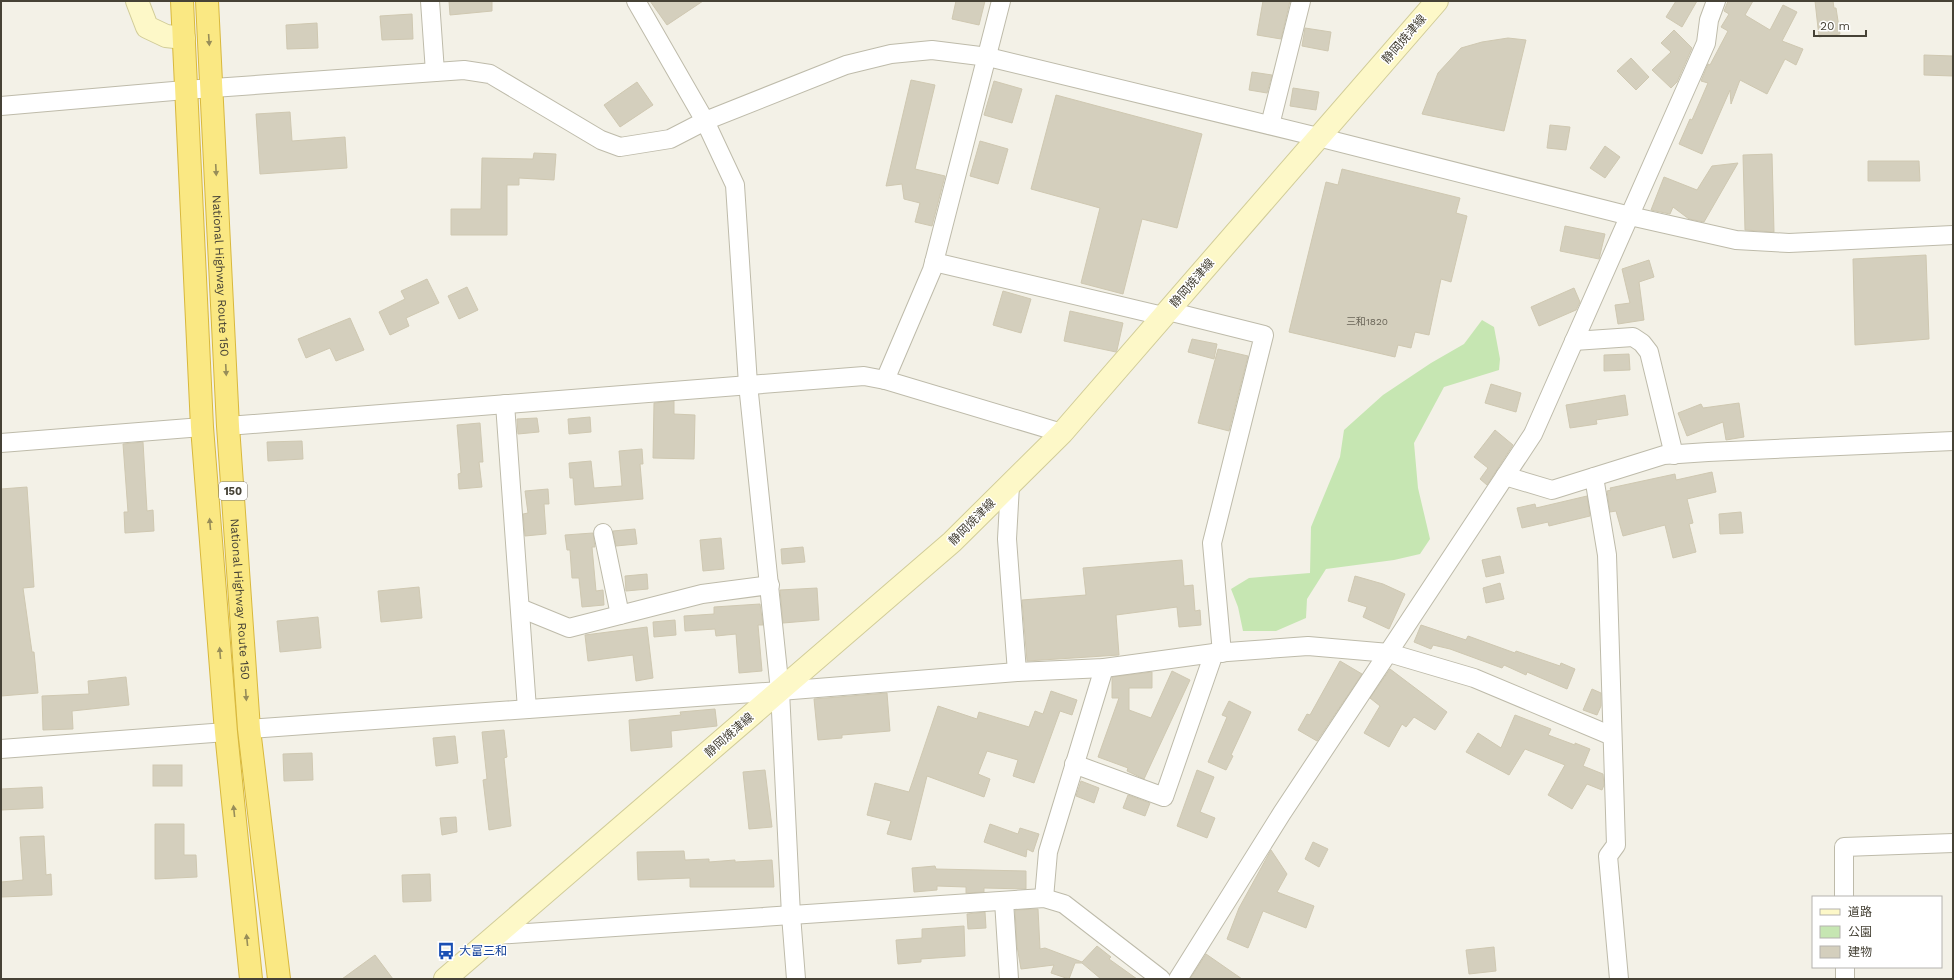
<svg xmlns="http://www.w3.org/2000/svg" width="1954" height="980" viewBox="0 0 1954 980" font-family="'Work Sans','Noto Sans JP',sans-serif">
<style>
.green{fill:#c6e6b2}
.building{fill:#d4cfbd;stroke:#cfc8b1}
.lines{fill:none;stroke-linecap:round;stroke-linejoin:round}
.minor-casing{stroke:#bebbaa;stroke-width:20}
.secondary-casing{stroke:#d1cc98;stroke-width:24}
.trunk-casing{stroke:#d8b83d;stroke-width:24}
.minor{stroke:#fff;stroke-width:18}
.secondary{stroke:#fdf8c8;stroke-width:22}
.trunk{stroke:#fae883;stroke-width:22}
.oneway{fill:#978d59}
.labels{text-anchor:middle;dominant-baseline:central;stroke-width:3;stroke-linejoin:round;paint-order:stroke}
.number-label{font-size:10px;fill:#6a6558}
.shield{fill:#fff;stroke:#7e7b72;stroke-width:1}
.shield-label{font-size:11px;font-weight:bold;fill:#464236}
.street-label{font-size:12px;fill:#464236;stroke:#fff}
.transit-label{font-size:12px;fill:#164399;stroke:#fff;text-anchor:start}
</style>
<rect width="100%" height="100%" fill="#f3f1e7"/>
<polygon class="green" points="1482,320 1494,327 1500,359 1499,370 1444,387 1414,443 1418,488 1430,539 1420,554 1394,560 1326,569 1307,599 1306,618 1276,631 1243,631 1238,607 1231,589 1249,578 1310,573 1311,527 1340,457 1344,430 1383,395 1431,363 1464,344"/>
<g class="building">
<polygon points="449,1 492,1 492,11 450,15"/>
<polygon points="650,1 703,1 667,25"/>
<polygon points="956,1 985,1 979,25 952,19"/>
<polygon points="1263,1 1290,1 1281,39 1257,35"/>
<polygon points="1676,1 1697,1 1682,27 1666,17"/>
<polygon points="1728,1 1753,1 1745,15 1770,30 1783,5 1797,12 1782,41 1803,49 1796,65 1785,59 1767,94 1740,80 1731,104 1730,90 1702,154 1679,144 1690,119 1692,120 1708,83 1701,81 1708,64 1710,65 1728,31 1721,27 1729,14 1724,11"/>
<polygon points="1815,1 1833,1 1834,8 1836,8 1840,34 1819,37"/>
<polygon points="412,14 413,39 382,40 380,16"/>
<polygon points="317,23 318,48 287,49 286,25"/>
<polygon points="1305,28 1331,32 1328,51 1302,46"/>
<polygon points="1674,30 1692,48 1677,82 1671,88 1652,70 1671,52 1661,43"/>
<polygon points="1508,38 1526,40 1504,131 1422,114 1438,73 1461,48 1482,42"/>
<polygon points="1924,55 1953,56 1953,76 1924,75"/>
<polygon points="1631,58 1649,77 1636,90 1617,71"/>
<polygon points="1252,72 1272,75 1267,93 1249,90"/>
<polygon points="911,80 935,85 915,169 945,176 932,226 915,222 920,203 904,199 902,184 886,186"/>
<polygon points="994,81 1022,89 1012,123 984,115"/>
<polygon points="637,82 653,105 620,127 604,105"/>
<polygon points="1293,88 1319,92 1316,110 1290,106"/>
<polygon points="1056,95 1202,134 1177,228 1142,219 1123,294 1081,283 1100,208 1031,189"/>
<polygon points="290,112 292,141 345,137 347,168 260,174 256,114"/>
<polygon points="1550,125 1570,127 1566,150 1547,148"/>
<polygon points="980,141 1008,149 998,184 970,176"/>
<polygon points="1605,146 1620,157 1605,178 1590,168"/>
<polygon points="534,153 556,154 554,180 519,178 519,185 507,185 507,235 451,235 451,209 481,209 482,158 533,159"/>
<polygon points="1772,154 1774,232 1745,230 1743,155"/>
<polygon points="1868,161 1919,161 1920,181 1868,181"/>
<polygon points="1738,163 1704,222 1689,219 1673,207 1670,214 1651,210 1664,177 1697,190 1712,166"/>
<polygon points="1342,169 1460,198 1456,213 1467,216 1451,282 1441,279 1429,335 1415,332 1411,348 1398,345 1395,357 1289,332 1326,182 1338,185"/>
<polygon points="1565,226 1605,234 1599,259 1560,251"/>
<polygon points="1926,255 1929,339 1855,345 1853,259"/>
<polygon points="1649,260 1654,277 1639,282 1644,320 1618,324 1615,305 1630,303 1622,269"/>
<polygon points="427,279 439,303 406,318 409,326 390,335 379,312 405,299 401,291"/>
<polygon points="467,287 478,310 459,319 448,296"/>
<polygon points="1574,288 1580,302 1576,310 1539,326 1531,307"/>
<polygon points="1003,291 1031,299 1021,333 993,325"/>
<polygon points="1070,311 1123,323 1117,350 1116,352 1064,341"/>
<polygon points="350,318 364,350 336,361 330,348 306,358 298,339"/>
<polygon points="1192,339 1217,344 1214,359 1188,352"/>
<polygon points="1218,349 1248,356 1229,431 1198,423"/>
<polygon points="1629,354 1630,370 1604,371 1604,355"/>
<polygon points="1491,384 1521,393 1516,412 1485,403"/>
<polygon points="1625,395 1628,415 1596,420 1597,424 1570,428 1566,405"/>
<polygon points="674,401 674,414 695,415 694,459 653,458 654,403"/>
<polygon points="1739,403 1744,437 1726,440 1723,422 1687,436 1678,413 1701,404 1703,408"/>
<polygon points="590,417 591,432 569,434 568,419"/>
<polygon points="537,418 539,432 518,434 517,419"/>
<polygon points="480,423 483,462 479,462 482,487 459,489 458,474 461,473 457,425"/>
<polygon points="1495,430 1513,445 1487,485 1480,479 1488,468 1474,457"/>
<polygon points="302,441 303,459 268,461 267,442"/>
<polygon points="143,442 147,511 153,510 154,531 125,533 124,512 128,512 123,444"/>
<polygon points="642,449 643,464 640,464 643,499 575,505 573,478 570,478 569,463 591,461 594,488 622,486 619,451"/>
<polygon points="1712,472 1716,492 1687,499 1693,523 1689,524 1696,552 1673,558 1665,525 1623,536 1616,511 1610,512 1607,491 1611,490 1610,488 1675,474 1676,480"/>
<polygon points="27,487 34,587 23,588 32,652 34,652 38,693 1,696 1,489"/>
<polygon points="548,489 549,504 544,504 546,534 525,536 523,514 528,513 525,491"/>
<polygon points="1587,496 1590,516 1549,526 1548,522 1522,528 1517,508 1535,504 1536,508"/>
<polygon points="1741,512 1743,533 1720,534 1719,514"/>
<polygon points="635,529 637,544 616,546 613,531"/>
<polygon points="593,533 595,547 592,547 596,591 603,590 604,605 582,607 579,578 572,578 570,550 567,550 565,535"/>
<polygon points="721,538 724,569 703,571 700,540"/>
<polygon points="803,547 805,562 782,564 781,549"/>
<polygon points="1500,556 1504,573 1486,577 1482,560"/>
<polygon points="1182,560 1184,586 1193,585 1195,611 1200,610 1201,625 1179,627 1177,607 1116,615 1119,655 1027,661 1022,600 1086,595 1083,568"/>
<polygon points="647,574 648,589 626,591 625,576"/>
<polygon points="1355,576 1383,584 1405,594 1389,629 1363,617 1367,607 1348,601"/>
<polygon points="1500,583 1504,599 1486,603 1483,588"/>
<polygon points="419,587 422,618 381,622 378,591"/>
<polygon points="817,588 819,620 783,623 780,590"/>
<polygon points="760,604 763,625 758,625 762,671 739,673 736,634 716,636 715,629 685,631 684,616 714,614 714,607"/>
<polygon points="318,617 321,648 280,652 277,621"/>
<polygon points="675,620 676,635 654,637 653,622"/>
<polygon points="1421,625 1466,640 1468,636 1515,653 1516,651 1560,666 1561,663 1575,669 1567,689 1527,672 1526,675 1504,665 1502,668 1450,649 1433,645 1431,649 1414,642"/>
<polygon points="647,627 653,678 636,681 633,655 588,661 585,635"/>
<polygon points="1340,661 1362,674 1317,741 1298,730 1307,714 1310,715"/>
<polygon points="1390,669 1447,712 1435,730 1414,717 1406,727 1402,724 1389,747 1364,733 1380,706 1370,698"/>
<polygon points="1172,671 1190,680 1144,779 1127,771 1128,768 1098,757 1119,698 1112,698 1112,677 1152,672 1152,688 1129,688 1129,710 1151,718"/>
<polygon points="126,677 129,705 72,711 73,729 43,730 42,696 89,694 88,681"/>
<polygon points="1592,689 1601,693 1601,706 1597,715 1583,710"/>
<polygon points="1051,691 1077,700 1072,715 1060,711 1034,783 1013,776 1018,760 987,751 978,774 990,779 984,797 927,776 911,840 887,834 891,821 867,815 875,783 909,792 938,706 977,719 979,712 1029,727 1035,711 1043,714"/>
<polygon points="887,693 890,731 842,735 842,738 818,740 814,699"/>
<polygon points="1229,701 1251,712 1231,755 1233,756 1226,770 1208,762 1227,717 1222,715"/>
<polygon points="715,709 717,726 671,731 672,747 631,751 629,720 681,715 680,712"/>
<polygon points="1515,715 1551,729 1548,735 1575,745 1575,743 1590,749 1583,766 1603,774 1604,785 1602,790 1587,784 1572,809 1548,795 1565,765 1525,749 1509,775 1466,752 1478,733 1501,748"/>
<polygon points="504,730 507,757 504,758 511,826 489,830 483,780 487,779 482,732"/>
<polygon points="455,736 458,763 436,766 433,738"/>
<polygon points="312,753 313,780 284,781 283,754"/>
<rect x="153" y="765" width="29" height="21"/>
<polygon points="765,770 772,827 749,829 743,772"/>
<polygon points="1197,770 1214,777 1200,812 1215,818 1207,838 1177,826"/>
<polygon points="1081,781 1099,788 1094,803 1076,796"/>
<polygon points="42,787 43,808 1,810 1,789"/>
<polygon points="1128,795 1150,803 1145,816 1123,808"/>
<polygon points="456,817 457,832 442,835 440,818"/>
<polygon points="155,824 184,824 184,855 196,855 197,877 155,879"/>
<polygon points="990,824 1018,834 1020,828 1039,834 1033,852 1027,849 1026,857 984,842"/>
<polygon points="44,836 46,875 51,874 52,895 1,897 1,882 23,880 20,837"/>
<polygon points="1313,842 1328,849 1319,867 1305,859"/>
<polygon points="1271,850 1287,874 1277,892 1314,906 1306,928 1263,911 1248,948 1227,939 1239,908"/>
<polygon points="684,851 685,860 709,859 709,862 735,860 735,862 772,860 774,887 690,887 690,878 638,880 637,852"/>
<polygon points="935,866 936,869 1026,871 1026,889 984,888 984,892 966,893 966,887 937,886 937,890 914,892 912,868"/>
<polygon points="430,874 431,901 403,902 402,875"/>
<polygon points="1038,909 1040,949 1045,948 1082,962 1097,946 1111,957 1109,959 1137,979 1101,979 1082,963 1075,963 1069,979 1051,973 1054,965 1021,969 1017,946 1015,910"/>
<polygon points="985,912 986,928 968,929 967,914"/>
<polygon points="964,926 965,956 921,959 921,962 898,964 896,940 922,938 922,929"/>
<polygon points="1494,947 1496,971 1469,974 1466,950"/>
<polygon points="1206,954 1242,979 1190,979"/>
<polygon points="375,955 393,979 342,979"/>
</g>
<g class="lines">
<g class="minor-casing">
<g id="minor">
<polyline points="430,1 435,72"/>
<polyline points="636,1 705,121 735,185 748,384 780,691 791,915 796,979"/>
<polyline points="1,106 185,90 464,70 490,74 601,140 620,147 670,139 705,121 846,65 891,54 932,50 988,57 1318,137 1630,216 1736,240 1789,243 1953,235"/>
<polyline points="1270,125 1301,1"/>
<polyline points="934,262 1163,316"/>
<polyline points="1168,311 1264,335 1212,543 1222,653"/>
<polyline points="1574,341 1633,337 1642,343 1649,352 1674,455"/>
<polyline points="885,380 932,270 1001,1"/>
<polyline points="505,404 527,709"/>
<polyline points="228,426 864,376 885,380 1062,433"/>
<polyline points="1,443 202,427"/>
<polyline points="1505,476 1552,490 1664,455 1708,452 1953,441"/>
<polyline points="1594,477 1607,555 1616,845 1608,856 1619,979"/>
<polyline points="1010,485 1007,539 1017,672"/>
<polyline points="603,533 620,615"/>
<polyline points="520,608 569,628 702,594 770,585"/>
<polyline points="249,729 780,691 1017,672 1104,668 1214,653 1308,646 1389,653 1474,678 1612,736"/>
<polyline points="1,749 226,732"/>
<polyline points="1074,764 1164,797 1214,653"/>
<polyline points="1844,897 1844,847 1953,843"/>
<polyline points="1044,898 1048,852 1104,668"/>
<polyline points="1004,901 1009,979"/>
<polyline points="496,935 1044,898 1064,904 1161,979"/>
<polyline points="1845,967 1845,979"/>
<polyline points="1178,979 1282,813 1533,434 1706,43 1709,20 1716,1"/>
</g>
</g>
<g class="secondary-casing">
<g id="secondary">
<polyline points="137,1 147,27 166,36 184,38"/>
<polyline points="445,979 952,542 1062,433 1437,1"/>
</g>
</g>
<g class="trunk-casing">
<g id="trunk">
<polyline points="182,1 202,427 226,732 251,979"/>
<path id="s1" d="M207,1L228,426L249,729L279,979"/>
</g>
</g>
<use href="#minor" class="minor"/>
<use href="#secondary" class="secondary"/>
<use href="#trunk" class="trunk"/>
</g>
<defs><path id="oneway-solid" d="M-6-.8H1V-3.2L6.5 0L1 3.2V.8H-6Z"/></defs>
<g class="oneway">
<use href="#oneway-solid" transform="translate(209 40) rotate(86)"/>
<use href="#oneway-solid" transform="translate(216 170) rotate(87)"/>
<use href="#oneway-solid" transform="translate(226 370) rotate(87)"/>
<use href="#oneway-solid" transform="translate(210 524) rotate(-95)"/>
<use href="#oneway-solid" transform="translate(220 653) rotate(-95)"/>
<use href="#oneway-solid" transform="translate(246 695) rotate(86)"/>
<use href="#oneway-solid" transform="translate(234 811) rotate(-96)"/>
<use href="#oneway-solid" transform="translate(247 940) rotate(-96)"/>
</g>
<defs>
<g id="bus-bare" transform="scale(1.38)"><path d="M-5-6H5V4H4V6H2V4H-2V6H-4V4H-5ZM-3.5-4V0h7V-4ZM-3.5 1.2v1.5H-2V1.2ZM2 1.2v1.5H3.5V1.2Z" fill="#1a4fb4" stroke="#fff" stroke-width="2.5" paint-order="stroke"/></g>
</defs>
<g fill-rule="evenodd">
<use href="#bus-bare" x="446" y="951"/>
</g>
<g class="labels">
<g class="number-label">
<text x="1367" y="321">三和1820</text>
</g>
<rect class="shield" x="219" y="482" width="28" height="18" rx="3"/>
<g class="shield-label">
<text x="233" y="491">150</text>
</g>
<g class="street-label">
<text transform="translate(1404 39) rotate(-49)">静岡焼津線</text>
<text stroke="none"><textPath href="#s1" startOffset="275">National Highway Route 150</textPath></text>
<text transform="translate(1192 283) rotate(-49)">静岡焼津線</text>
<text transform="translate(972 522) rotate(-45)">静岡焼津線</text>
<text stroke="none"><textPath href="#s1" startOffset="599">National Highway Route 150</textPath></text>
<text transform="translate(729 735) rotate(-41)">静岡焼津線</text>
</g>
<g class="transit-label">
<text x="459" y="951">大富三和</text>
</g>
</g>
<rect width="1954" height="980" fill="none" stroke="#464236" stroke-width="4"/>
<rect x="1812" y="896" width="130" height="72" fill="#ffffff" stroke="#b5b3af"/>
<rect x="1820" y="909" width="20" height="6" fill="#fdf8c8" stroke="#b5b3af"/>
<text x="1848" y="916" font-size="12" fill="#464236">道路</text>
<rect x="1820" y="926" width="20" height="12" fill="#c6e6b2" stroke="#b5b3af"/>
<text x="1848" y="936" font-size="12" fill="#464236">公園</text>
<rect x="1820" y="946" width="20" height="12" fill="#d4cfbd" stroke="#b5b3af"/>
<text x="1848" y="956" font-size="12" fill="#464236">建物</text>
<path d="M1814 30v6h52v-6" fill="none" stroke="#464236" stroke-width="2"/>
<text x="1820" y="30" font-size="12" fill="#464236" stroke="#ffffff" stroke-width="3" paint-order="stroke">20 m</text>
</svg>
